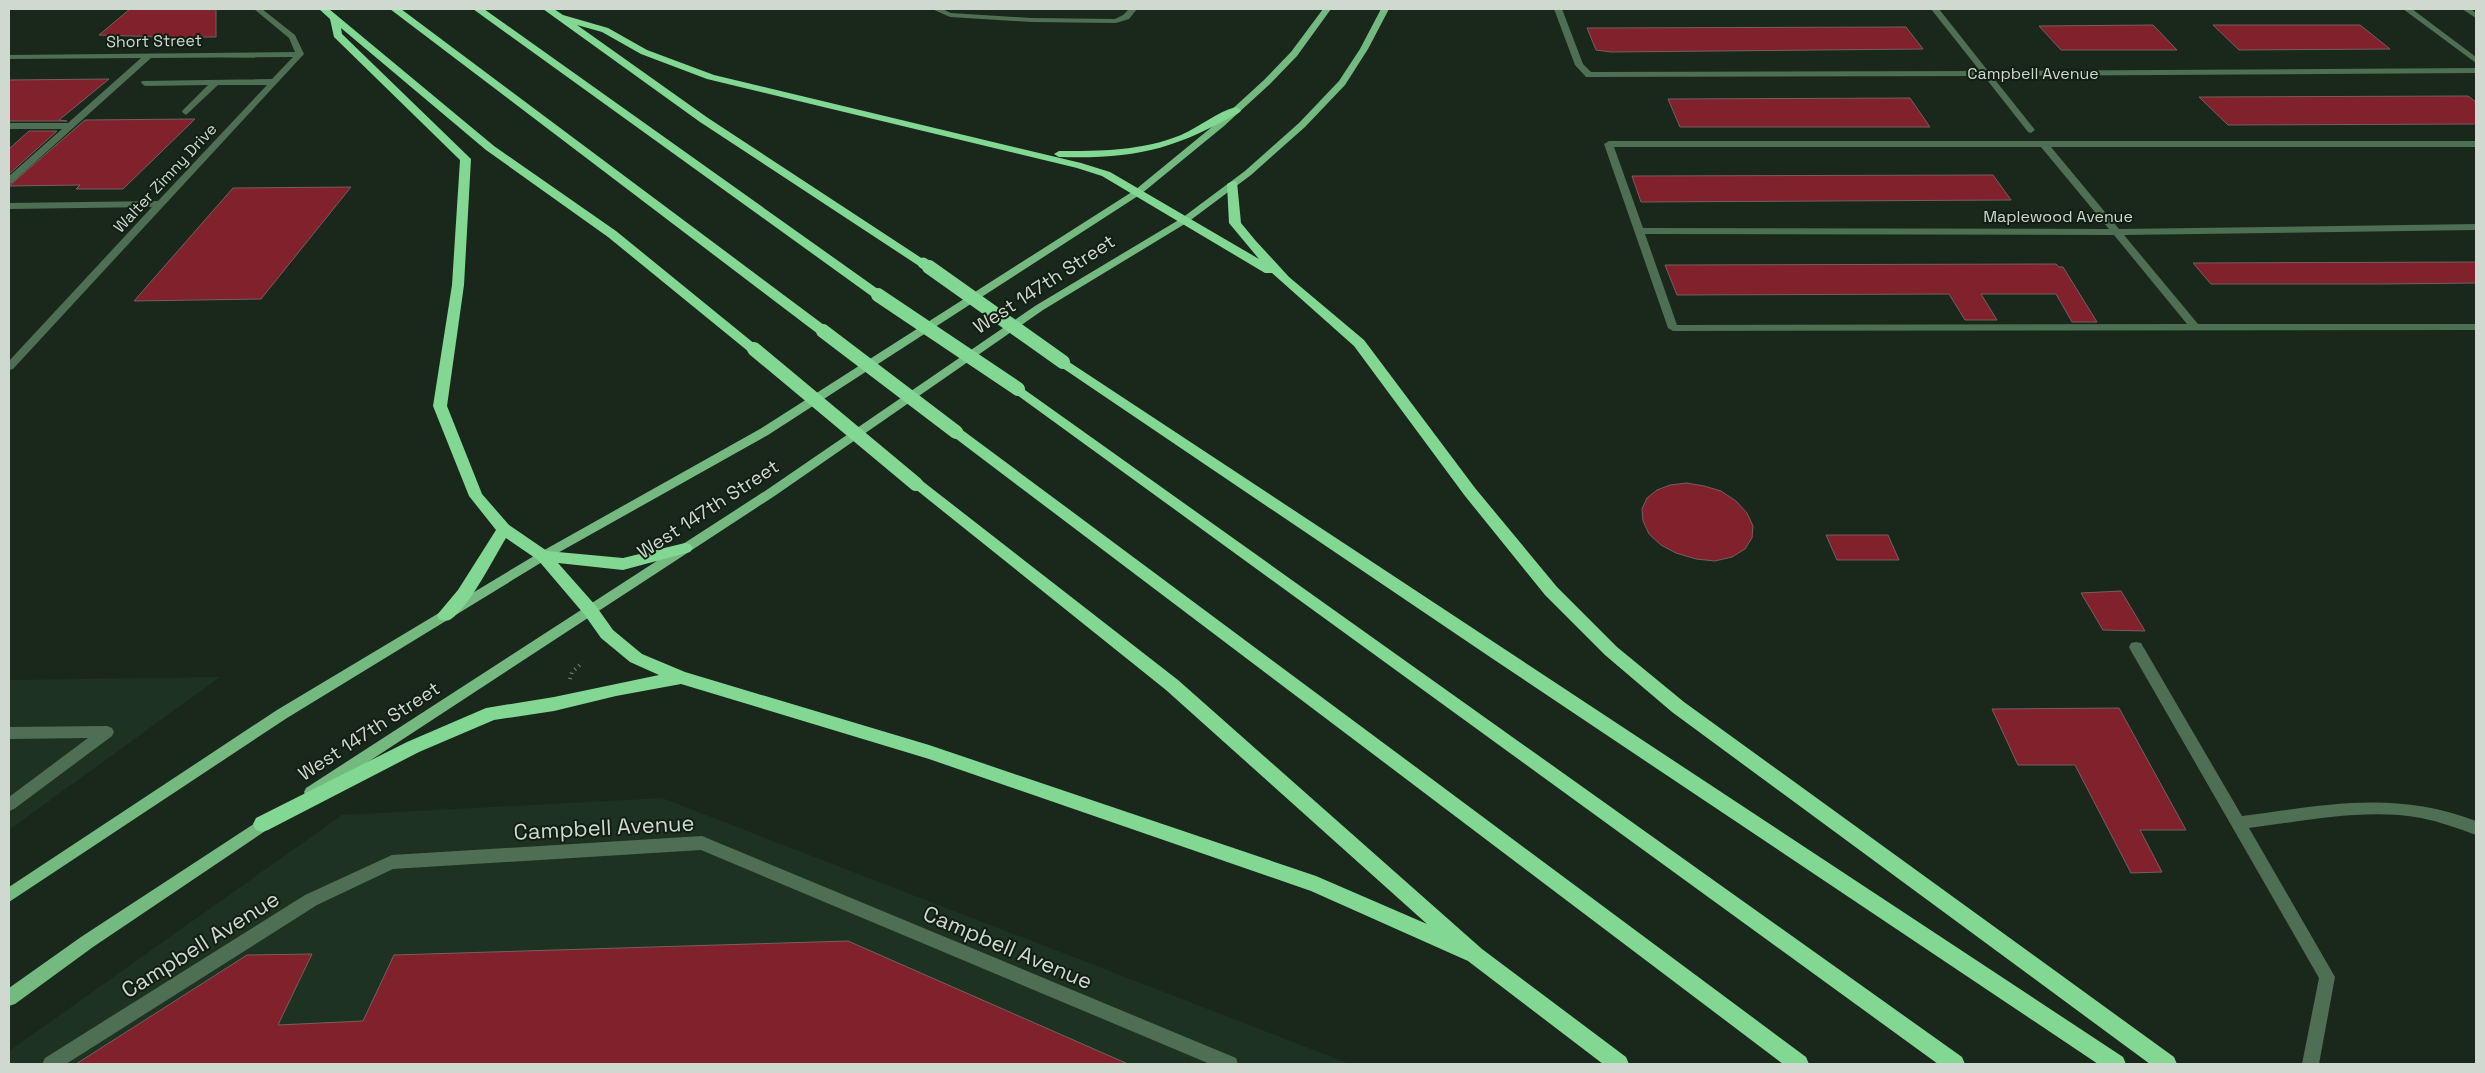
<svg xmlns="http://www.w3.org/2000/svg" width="2485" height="1073" viewBox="0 0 2485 1073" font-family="'Space Grotesk',sans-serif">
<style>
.built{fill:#1e3221}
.building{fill:#80212b;stroke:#775f5e}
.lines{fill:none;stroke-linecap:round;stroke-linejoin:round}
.path{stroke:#7a867b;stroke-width:4;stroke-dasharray:1 4.5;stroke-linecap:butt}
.minor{fill:#4e6f53;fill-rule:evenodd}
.major{fill:#74ba80;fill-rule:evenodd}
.highway{fill:#82d892;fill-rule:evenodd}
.highway-bridge-far1{stroke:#82d892;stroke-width:11}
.highway-bridge{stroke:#82d892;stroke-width:14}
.labels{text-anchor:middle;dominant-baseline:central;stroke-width:4;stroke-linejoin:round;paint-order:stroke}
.far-street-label{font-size:16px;fill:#cfd9d0;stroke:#101f12}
.street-label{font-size:19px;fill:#cfd9d0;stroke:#101f12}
.near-street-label{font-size:22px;fill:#cfd9d0;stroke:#101f12}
</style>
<rect width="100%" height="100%" fill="#19281b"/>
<g class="built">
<polygon points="220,677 9,830 9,680"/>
<polygon points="662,798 1350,1064 9,1064 9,1051 342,815"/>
</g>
<g class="building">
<polygon points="130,9 216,9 216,37 197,37 192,42 156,42 163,37 99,35"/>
<polygon points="2153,25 2177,50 2061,50 2039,26"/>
<polygon points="2213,25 2360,25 2390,49 2239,50"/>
<polygon points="1906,27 1923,49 1611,52 1596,50 1587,28"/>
<polygon points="109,79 59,120 67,121 9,121 9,80"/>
<polygon points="2468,96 2476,102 2476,124 2228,125 2199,97"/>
<polygon points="1910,98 1930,127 1680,127 1668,99"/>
<polygon points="195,119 123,189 76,189 80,185 9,186 85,120"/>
<polygon points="29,131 57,131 9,174 9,149"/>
<polygon points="1993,175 2011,200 1641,202 1632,176"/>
<polygon points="351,187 261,299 134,301 233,188"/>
<polygon points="2476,262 2476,283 2381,284 2211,284 2193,263"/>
<polygon points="2056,264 2059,267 2063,267 2097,322 2072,322 2056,294 1981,294 1997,320 1965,320 1949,294 1677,295 1665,265"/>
<polygon points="1687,483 1704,486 1721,491 1736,501 1747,513 1753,526 1752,538 1745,549 1732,557 1715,561 1696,559 1676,553 1661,545 1649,534 1643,521 1642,509 1647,498 1657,490 1670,485"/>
<polygon points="1826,535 1888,535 1899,560 1837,560"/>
<polygon points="2121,591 2145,631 2103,630 2081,593"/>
<polygon points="2119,708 2186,830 2140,830 2162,872 2131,873 2075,765 2018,765 1992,709"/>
<polygon points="848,941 1128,1064 76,1064 247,955 312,954 278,1025 363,1021 394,955"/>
</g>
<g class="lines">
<polyline class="path" points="570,679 572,672 583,662"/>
<g class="minor">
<polygon points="254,9 262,9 295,35 304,54 13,369 9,370 9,361 152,207 9,209 9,203 158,201 267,85 218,85 186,115 182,112 183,110 208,85 145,86 141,83 142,81 272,79 293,57 151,58 12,183 9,184 9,176 62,129 9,129 9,123 68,123 141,58 9,59 9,55 295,52 289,38"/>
<polygon points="932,9 942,9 951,13 1032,18 1115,19 1123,15 1129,9 1137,9 1129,19 1116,23 1032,22 950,17"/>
<polygon points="1554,9 1562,9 1583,64 1591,72 1980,71 1931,9 1939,9 1988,71 2476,68 2476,73 1992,76 2035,130 2031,133 2028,132 1984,76 1586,77 1575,65"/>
<polygon points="2403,9 2412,9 2476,57 2476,63"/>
<polygon points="2462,9 2471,9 2476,13 2476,18"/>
<path d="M1609,141H2476V147H2051L2119,229L2476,224V230L2124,235L2198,324H2476V330L1673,331L1668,328L1604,144ZM1614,147H2041L2109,229L1643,228ZM1645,234L2114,235L2187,324L1677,325Z"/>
<path d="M2136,642L2141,643L2242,816C2326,805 2394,790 2476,821V835C2458,828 2440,822 2421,818C2365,808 2305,821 2249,828L2335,977L2319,1064H2302L2319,978L2131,651L2129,647L2131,643Z"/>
<polygon points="107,726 112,728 114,732 112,736 14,809 9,811 9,797 88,738 9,739 9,727"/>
<polygon points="702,836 1236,1058 1238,1064 1210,1064 701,850 393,869 317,905 66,1064 42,1064 45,1058 305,895 392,855"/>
</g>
<g class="major">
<polygon points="1323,9 1331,9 1297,56 1270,84 1224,126 1141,194 768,435 547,559 287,718 9,902 9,887 277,710 539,553 760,429 1135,190 1218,122 1264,80 1291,52"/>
<polygon points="1381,9 1389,9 1368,49 1345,85 1305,127 1251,175 1188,222 1043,310 776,495 316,796 311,798 306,796 304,792 306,788 768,489 1035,306 1182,218 1245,171 1299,123 1339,81 1360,49"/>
<polygon points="269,814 274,815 277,820 274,825 93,947 15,1004 9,1006 9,988 81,937"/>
</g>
<g class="highway">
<path d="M319,9H329L494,146L616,231L761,349L754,353L749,352L608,237L486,150L341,28L342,34L471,159L464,285L447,406L482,494L509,525L547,551L623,558L685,543L690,544L693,548L690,552L623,570L558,563L596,606L613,630L642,654L685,672L929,745L1316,876L1427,924L1166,690L909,484L911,480H921L1178,680L1482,949L1626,1057L1629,1064H1603L1468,961L1311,891L929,759L681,684L616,696L554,711L494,720L419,752L268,830L262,832L256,830L253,824L256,818L407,742L486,708L554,697L659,675L630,662L601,638L584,614L538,560L506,538C493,559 470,606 451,619C447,622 443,620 439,619L437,615L458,590L496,530L469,496L433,406L452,285L460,160L334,37L330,19Z"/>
<polygon points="390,9 401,9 828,328 829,331 828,334 818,334"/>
<polygon points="473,9 484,9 882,292 884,295 882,298 874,298"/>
<polygon points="543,9 554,9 563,15 608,28 647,50 714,75 1081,163 1110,172 1259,259 1229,223 1227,184 1233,181 1237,182 1241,223 1255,240 1289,277 1364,340 1475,488 1557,587 1617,647 1684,702 2174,1057 2177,1064 2150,1064 1672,712 1605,655 1545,595 1465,496 1354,346 1272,273 1265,273 1102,176 1077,168 707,79 641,54 602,32 577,25 708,118 929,263 923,267 919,266 700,122"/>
<path d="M1236,107L1241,110L1240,112C1173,150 1136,159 1059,157L1054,154L1059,151C1100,151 1142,151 1181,135C1199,127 1217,112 1236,107Z"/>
<polygon points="1063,358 2123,1057 2126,1064 2098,1064 1493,659 1058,365 1056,362 1058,359"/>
<polygon points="1018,385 1962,1057 1965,1064 1938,1064 1013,392 1011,389 1013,386"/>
<polygon points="956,427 961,429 1806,1057 1809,1064 1783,1064 951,435 949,432 951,429"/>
</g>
<polyline class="highway-bridge-far1" points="923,263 931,268"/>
<g class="highway-bridge">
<polyline points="929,267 1063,362"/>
<polyline points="878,295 1018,389"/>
<polyline points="823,331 956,432"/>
<polyline points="754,349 916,484"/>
</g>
</g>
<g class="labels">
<g class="far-street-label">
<text transform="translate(154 41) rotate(-1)">Short Street</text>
<text x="2033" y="73">Campbell Avenue</text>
<text transform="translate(165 178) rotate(-47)">Walter Zimny Drive</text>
<text x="2058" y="216">Maplewood Avenue</text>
</g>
<g class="street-label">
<text transform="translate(1044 284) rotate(-33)">West 147th Street</text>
<text transform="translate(708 509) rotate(-33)">West 147th Street</text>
<text transform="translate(369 731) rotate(-33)">West 147th Street</text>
</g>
<g class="near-street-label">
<text transform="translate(604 827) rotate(-3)">Campbell Avenue</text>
<text transform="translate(200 944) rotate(-32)">Campbell Avenue</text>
<text transform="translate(1008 947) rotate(23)">Campbell Avenue</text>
</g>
</g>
<rect width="2485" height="1073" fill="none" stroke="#cfd9d0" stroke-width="20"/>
</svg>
